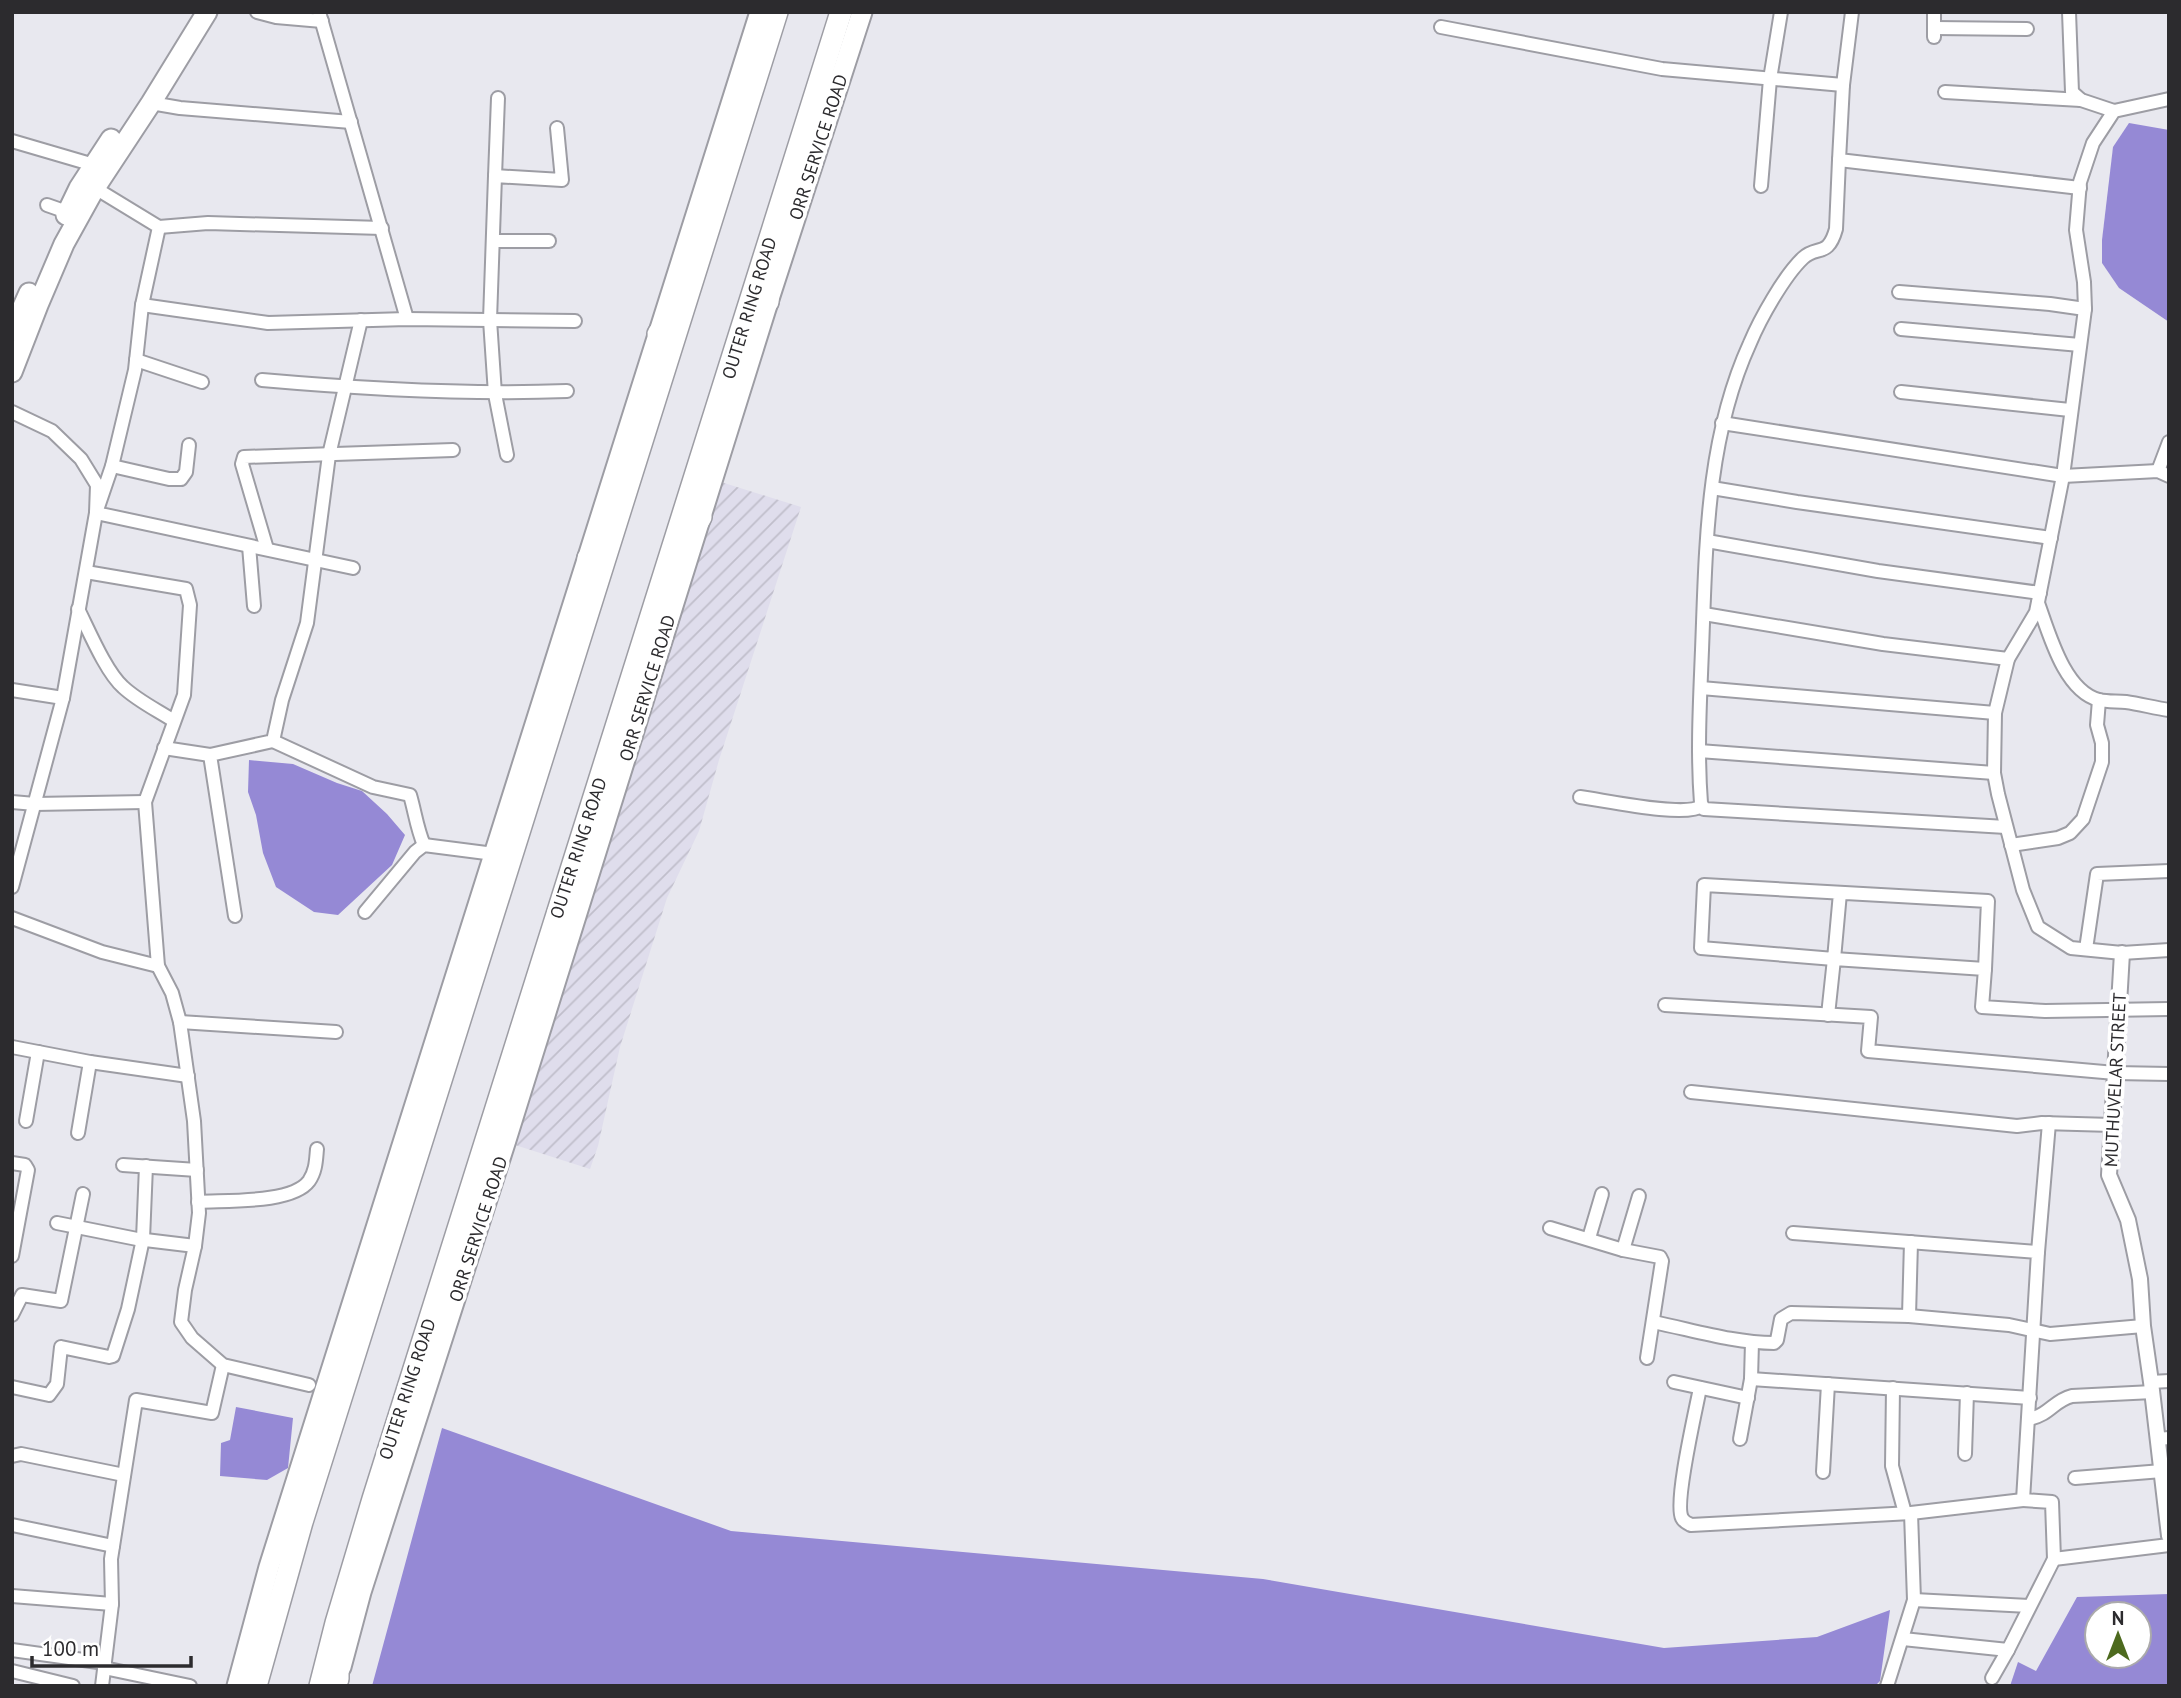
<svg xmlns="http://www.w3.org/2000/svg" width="2181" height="1698" viewBox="0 0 2181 1698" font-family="'PT Sans',sans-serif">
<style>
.industrial{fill:url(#industrial-furrows)}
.water{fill:#9589d5;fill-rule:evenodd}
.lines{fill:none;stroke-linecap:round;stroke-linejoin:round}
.minor-casing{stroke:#9d9da4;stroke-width:16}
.tertiary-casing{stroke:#9d9da4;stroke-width:18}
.primary-casing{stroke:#9d9da4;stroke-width:23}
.motorway-casing{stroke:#9d9da4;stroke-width:24}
.minor{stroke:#fff;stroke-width:12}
.tertiary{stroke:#fff;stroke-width:14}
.primary{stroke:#fff;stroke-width:19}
.motorway{stroke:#fff;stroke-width:21}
.labels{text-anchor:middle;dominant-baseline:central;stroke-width:7;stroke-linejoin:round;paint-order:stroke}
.street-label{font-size:18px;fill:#2c2b2e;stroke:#fff}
</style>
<defs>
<pattern id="industrial-furrows" width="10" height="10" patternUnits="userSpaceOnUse" patternTransform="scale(1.75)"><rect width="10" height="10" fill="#dfddec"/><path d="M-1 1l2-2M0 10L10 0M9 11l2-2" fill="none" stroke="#c0becb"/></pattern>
</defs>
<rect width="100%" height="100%" fill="#e8e8ef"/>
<polygon class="industrial" points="721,482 801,507 719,760 699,831 667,898 620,1047 598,1146 590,1169 512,1144"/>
<g class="water">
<polygon points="2129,123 2169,130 2169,322 2119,288 2102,263 2102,240 2113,147"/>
<polygon points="249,760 293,764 337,783 362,791 387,814 405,835 392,865 338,915 314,912 276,887 263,853 256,815 248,792"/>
<polygon points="236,1407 293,1418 288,1468 267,1480 220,1476 221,1443 230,1440"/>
<polygon points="442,1428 731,1531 1263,1579 1664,1648 1817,1637 1890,1610 1880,1681 1875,1686 372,1686"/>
<path d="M2169,1594V1686H2010L2018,1662L2036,1671L2077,1597ZM2139,1614V1656H2097V1614Z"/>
</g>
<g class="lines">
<g class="minor-casing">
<g id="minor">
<polyline points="257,12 276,17 322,21"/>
<polyline points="319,12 407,319"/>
<polyline points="1852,12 1843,85 1839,160 2080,188"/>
<polyline points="2069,12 2072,92 2081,100 2114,111"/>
<polyline points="1441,27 1662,69 1843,85"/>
<polyline points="1934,28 2027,29"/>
<polyline points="1934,37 1934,12"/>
<polyline points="1945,92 2081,100"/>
<polyline points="2169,99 2114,111 2093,143 2080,182 2076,230 2084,282 2085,309 2063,476 2036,612 2008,659 1995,713 1994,773 1998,794 2023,890 2038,927 2071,948 2122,953 2169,950"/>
<polyline points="151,103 180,108 351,122"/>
<polyline points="12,141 94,165"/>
<path d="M1839,160L1836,229C1828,258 1817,245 1803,258C1784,276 1760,319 1750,343C1706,439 1706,547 1702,650C1700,701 1697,752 1701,803L1704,809L2006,827"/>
<polyline points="495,176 498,98"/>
<polyline points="1761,186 1770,79 1781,12"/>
<polyline points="95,188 159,227 142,305 135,370 112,466 96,513 353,568"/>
<polyline points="47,205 67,212"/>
<polyline points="159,227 208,223 382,228"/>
<polyline points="493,241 549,241"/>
<polyline points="1899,292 2050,304 2085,309"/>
<polyline points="142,305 268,323 407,319 575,321"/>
<polyline points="1901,329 2080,345"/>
<polyline points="136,360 202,382"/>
<path d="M262,380C364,389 465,395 567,391"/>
<polyline points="1901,392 2070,410"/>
<polyline points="12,412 52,431 81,459 97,485 96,513 63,698 12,887"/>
<polyline points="1722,423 2063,476 2158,471 2169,476"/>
<polyline points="507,455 495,394 490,320 495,176 562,180 557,128"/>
<polyline points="112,466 169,479 181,479 186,472 189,445"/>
<polyline points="2158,471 2169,442"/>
<polyline points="1712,488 1797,502 2051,538"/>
<polyline points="1707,541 1878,571 2040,593"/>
<polyline points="249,546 254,606"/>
<polyline points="267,549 242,464 244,457 453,450"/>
<polyline points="86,572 186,589 190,605 184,695 145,802 158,966 172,993 180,1022 194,1121 199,1213 195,1246 185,1290 181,1322 192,1338 223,1365 309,1385"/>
<path d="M2038,603C2049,633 2064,691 2099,700C2108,702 2117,701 2126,702C2140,704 2155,708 2169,710"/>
<path d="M78,609C89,631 106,672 123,687C138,701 157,710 174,721"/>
<polyline points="1704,614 1883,644 2008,659"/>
<polyline points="1701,688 1995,713"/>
<polyline points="12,690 63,698"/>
<path d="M273,741L373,787L410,795C415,812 417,829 424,845"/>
<polyline points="164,748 210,755"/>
<polyline points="1699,751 1994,773"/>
<path d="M1580,797C1604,800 1685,818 1702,806"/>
<polyline points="12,802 35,804 145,802"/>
<polyline points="2011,845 2058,838 2070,833 2083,819 2102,762 2102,743 2097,725 2099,700"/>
<polyline points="1840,893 1834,959 1701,948 1704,885 1988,901 1985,969"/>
<polyline points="365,912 415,852 424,845 494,854"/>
<polyline points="235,916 210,755 273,741 282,700 307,623 329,455 361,320"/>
<polyline points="12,918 102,952 158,966"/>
<polyline points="2086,949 2097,874 2169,871"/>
<polyline points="1665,1005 1871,1017 1868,1051 2115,1073 2169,1074"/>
<polyline points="1828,1015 1834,959 1985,969 1982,1007 2045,1011 2169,1009"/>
<polyline points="180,1022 336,1032"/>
<polyline points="12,1047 90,1062 188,1076"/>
<polyline points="1691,1092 2017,1126 2042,1123 2112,1125"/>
<polyline points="26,1121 38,1052"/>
<polyline points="78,1133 90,1062"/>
<polyline points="12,1163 25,1165 28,1170 12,1256"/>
<polyline points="123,1165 197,1170"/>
<path d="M198,1202C225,1200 292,1204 309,1181C316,1171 316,1160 317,1149"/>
<polyline points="57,1223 137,1239 195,1246"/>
<polyline points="1550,1228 1623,1250 1660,1257 1662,1261 1647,1358"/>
<polyline points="1793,1233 2038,1252 2023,1500 2052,1502 2054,1559 2169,1545"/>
<polyline points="1589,1238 1602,1194"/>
<polyline points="1623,1250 1639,1196"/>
<polyline points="2038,1252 2049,1123"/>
<polyline points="12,1315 22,1295 61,1301 83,1194"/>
<polyline points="1909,1316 1911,1242"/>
<path d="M1653,1322C1693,1330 1734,1343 1774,1343L1777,1340L1781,1319L1791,1313L1909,1316L2009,1325L2050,1334L2143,1326"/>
<polyline points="1751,1379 2030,1398"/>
<polyline points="1674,1382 1748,1398"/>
<polyline points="2151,1382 2169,1381"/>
<polyline points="12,1387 49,1395 57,1384 61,1347 109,1357 113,1356 128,1309 143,1239 146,1166"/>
<path d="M1700,1388C1696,1409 1674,1503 1682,1518C1684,1522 1687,1523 1691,1525L1911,1513L2023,1500"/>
<polyline points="1893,1388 1892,1466 1905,1513"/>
<path d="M2029,1419C2051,1414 2053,1401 2072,1396L2153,1392"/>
<polyline points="1740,1439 1751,1379 1752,1342"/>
<polyline points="2158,1439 2169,1438"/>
<polyline points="1965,1454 1967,1393"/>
<polyline points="12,1456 21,1454 124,1475"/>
<polyline points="1823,1472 1828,1384"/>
<polyline points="2075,1478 2162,1471"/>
<polyline points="12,1525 113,1546"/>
<polyline points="12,1596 112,1604"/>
<polyline points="1914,1600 2029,1606"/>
<polyline points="1903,1639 2008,1650 2054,1559"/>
<polyline points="12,1650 105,1663"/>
<polyline points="104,1668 190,1686"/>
<polyline points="12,1671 73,1686"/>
<polyline points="1992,1678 2008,1650"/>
<polyline points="102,1686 112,1604 111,1559 136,1400 212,1413 223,1365"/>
<polyline points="1887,1686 1914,1600 1911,1513"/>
</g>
</g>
<g class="tertiary-casing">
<polyline id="tertiary" points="2122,953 2109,1175 2128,1220 2140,1279 2143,1326 2151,1382 2169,1536"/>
</g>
<g class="primary-casing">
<g id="primary">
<polyline points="66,215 79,188 111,139"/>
<polyline points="12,331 29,293"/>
<polyline points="12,372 38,305 64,244 95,188 151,103 207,12"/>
<polyline points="341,1667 361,1592 506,1140 768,302 862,12"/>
<polyline points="237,1686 269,1567 760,12"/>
</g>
</g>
<g class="motorway-casing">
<g id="motorway">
<polyline points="768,302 770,268"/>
<polyline points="658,334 679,304"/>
<polyline points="681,551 701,517"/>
<polyline points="587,596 588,558"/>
<polyline points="338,1679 338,1644"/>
<polyline points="256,1686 302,1522 777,12"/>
<polyline points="320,1686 336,1623 373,1499 841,12"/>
</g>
</g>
<use href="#minor" class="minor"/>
<use href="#tertiary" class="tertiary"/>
<use href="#primary" class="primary"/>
<use href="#motorway" class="motorway"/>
</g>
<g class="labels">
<g class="street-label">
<text transform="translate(818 147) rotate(-72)">ORR SERVICE ROAD</text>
<text transform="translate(749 308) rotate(-73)">OUTER RING ROAD</text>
<text transform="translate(647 688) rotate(-73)">ORR SERVICE ROAD</text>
<text transform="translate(578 848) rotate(-72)">OUTER RING ROAD</text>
<text transform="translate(2115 1080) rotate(-87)">MUTHUVELAR STREET</text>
<text transform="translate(478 1229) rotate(-72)">ORR SERVICE ROAD</text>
<text transform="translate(407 1389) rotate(-72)">OUTER RING ROAD</text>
</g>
</g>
<rect width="2181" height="1698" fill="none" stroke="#2c2b2e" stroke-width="28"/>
<g transform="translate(2118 1635)"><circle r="33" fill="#ffffff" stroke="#abaaab" stroke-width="2"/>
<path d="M0-5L12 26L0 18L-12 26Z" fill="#4d6a1e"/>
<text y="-10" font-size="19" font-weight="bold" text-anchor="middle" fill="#2c2b2e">N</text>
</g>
<path d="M32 1656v10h159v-10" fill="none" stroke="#2c2b2e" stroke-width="3.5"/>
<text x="42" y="1656" font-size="21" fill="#2c2b2e" stroke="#ffffff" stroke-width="5" paint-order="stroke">100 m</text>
</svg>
